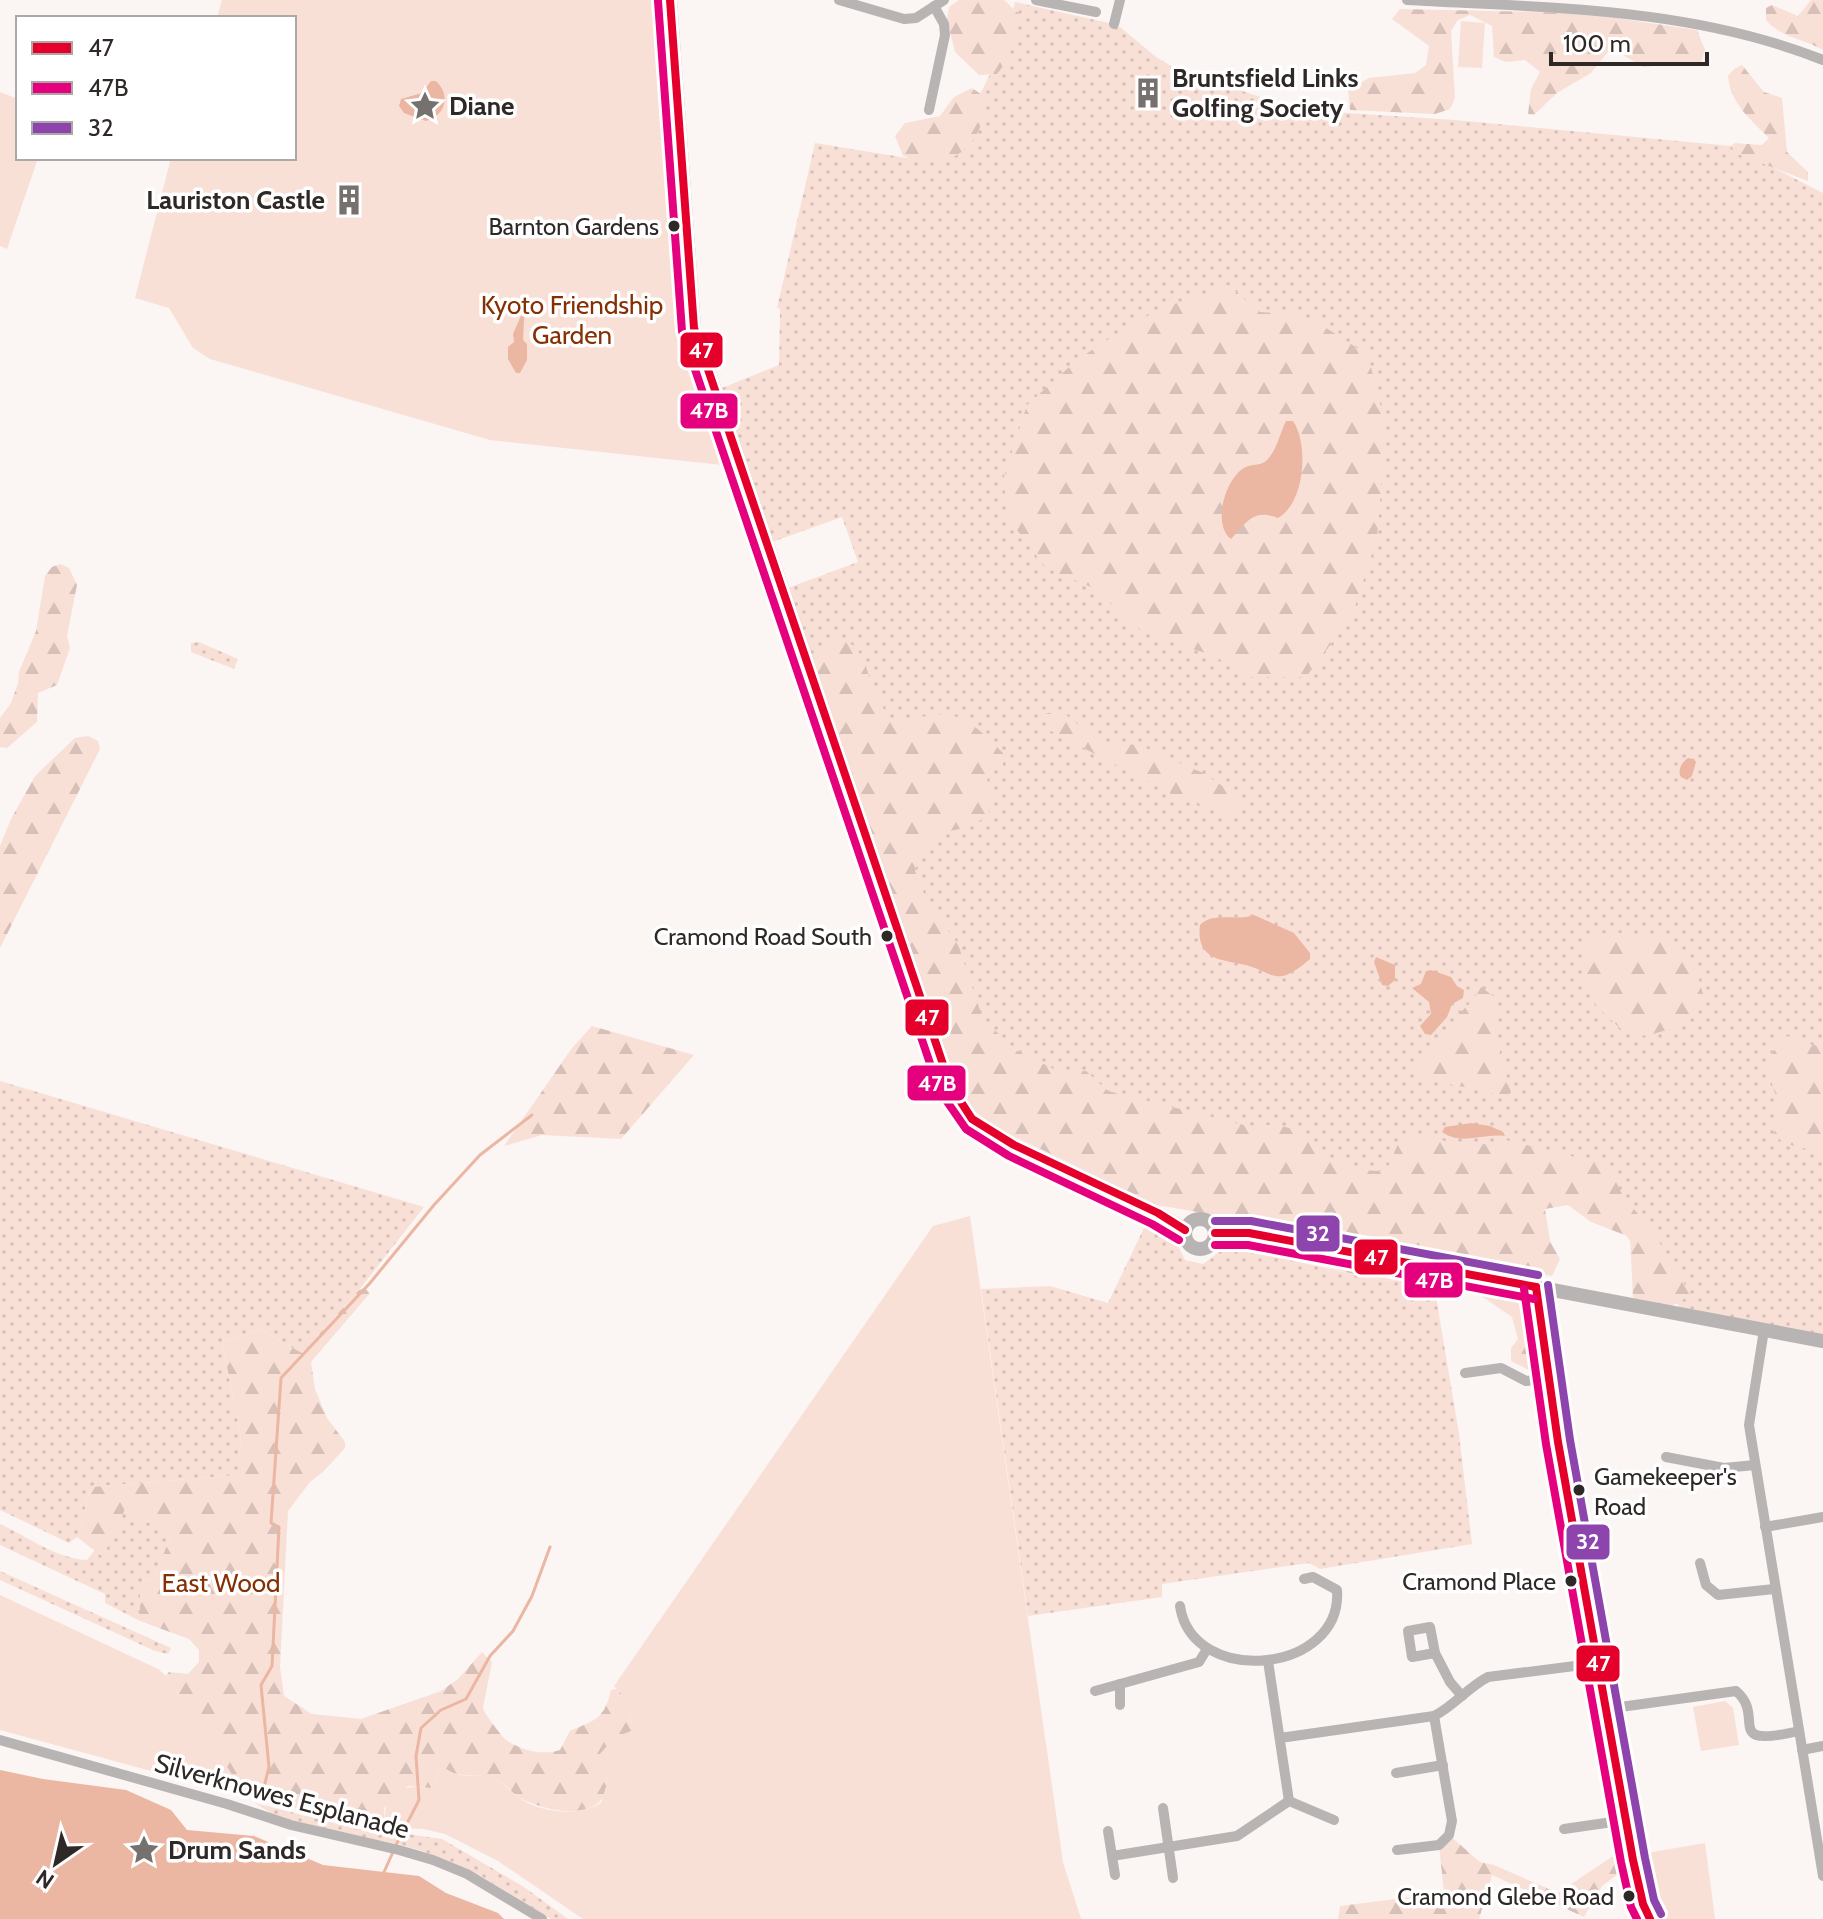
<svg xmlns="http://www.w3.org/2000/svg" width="1823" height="1919" viewBox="0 0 1823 1919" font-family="Cabin,sans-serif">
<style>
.grass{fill:url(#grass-dots)}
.forest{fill:url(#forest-firs)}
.green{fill:#f9e0d7}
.water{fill:#ebb6a2}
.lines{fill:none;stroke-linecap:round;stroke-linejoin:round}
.stream{stroke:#ebb6a2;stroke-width:3}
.street{stroke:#b8b4b3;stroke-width:10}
.secondary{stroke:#b8b4b3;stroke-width:14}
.bus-1-casing{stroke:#fff;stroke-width:14}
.bus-2-casing{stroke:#fff;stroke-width:14}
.bus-3-casing{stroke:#fff;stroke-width:14}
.bus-1{stroke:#e4002b;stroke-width:8}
.bus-2{stroke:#e5007d;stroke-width:8}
.bus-3{stroke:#8e44ad;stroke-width:8}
.bus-dot{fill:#2e2826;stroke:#fff;stroke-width:3}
.labels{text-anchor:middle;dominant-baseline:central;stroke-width:7;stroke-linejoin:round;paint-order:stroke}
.bus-label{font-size:24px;fill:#2e2826;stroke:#fff;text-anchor:end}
.poi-label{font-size:26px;font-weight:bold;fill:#2e2826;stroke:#fff;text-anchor:start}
.park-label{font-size:26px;fill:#853002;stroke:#fff}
.street-label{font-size:26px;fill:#2e2826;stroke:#fff}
.line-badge{stroke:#fff;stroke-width:3}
.badge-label{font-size:22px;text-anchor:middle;font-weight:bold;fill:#fff}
</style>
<defs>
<pattern id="grass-dots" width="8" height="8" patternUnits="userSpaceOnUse" patternTransform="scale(2)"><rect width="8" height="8" fill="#f9e0d7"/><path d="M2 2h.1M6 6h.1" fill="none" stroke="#d6c0b8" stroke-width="1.8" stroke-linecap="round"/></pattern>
<pattern id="forest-firs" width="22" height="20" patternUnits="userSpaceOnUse" patternTransform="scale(2)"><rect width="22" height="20" fill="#f9e0d7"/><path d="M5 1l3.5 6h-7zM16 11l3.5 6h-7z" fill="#d6c0b8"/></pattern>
</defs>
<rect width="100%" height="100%" fill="#fbf5f4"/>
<g class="grass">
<polygon points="1015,2 1109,23 1120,27 1156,57 1178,70 1300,110 1455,120 1731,146 1823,193 1823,1335 1681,1309 1593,1191 1394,1193 964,1104 788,588 858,562 842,517 772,542 722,388 779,365 780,309 777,308 815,143 907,158 961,133 1000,54"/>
<polygon points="199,642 238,659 234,669 191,652 191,643"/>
<polygon points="0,1081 424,1207 359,1290 302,1353 259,1329 222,1342 241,1436 238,1475 91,1487 77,1537 69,1543 0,1510"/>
<polygon points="1145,1226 1175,1239 1185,1260 1203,1264 1227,1246 1379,1280 1416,1281 1434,1285 1459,1434 1472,1544 1320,1569 1309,1563 1162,1584 1162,1597 1028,1616 981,1289 1050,1286 1108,1303"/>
<path d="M125,1508L171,1536L152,1581L144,1579L140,1589V1621L105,1603V1594L0,1545V1524C29,1537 54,1558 87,1560L95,1550L103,1556Z"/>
<polygon points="0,1571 171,1648 168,1654 155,1651 0,1580"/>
<polygon points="255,1803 338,1824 442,1839 524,1887 568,1919 551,1919 481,1876 425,1852 399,1844 347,1835 274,1815"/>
</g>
<g class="forest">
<polygon points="959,0 1004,0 1019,14 1009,58 997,74 979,75 955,52 947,20 949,7"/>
<path d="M1811,0H1823V50C1804,39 1780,37 1766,20V8L1772,5L1798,16Z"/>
<polygon points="1400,9 1582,13 1697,30 1705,50 1701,62 1643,67 1611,48 1591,73 1557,93 1534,115 1528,114 1531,89 1540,72 1525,60 1506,62 1494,57 1492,26 1470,15 1458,20 1451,31 1455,98 1450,109 1435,114 1350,110 1348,90 1369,78 1415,73 1426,65 1429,46 1392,19"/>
<path d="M1742,65L1764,92L1782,98L1787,152L1808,172V181L1735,153L1731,146L1735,143L1762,145L1769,138C1751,120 1730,103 1728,76L1734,69Z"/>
<path d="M972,88L985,97C986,128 970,159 935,161C925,162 912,158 903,156L895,136L905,123L940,116L954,97Z"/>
<polygon points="1228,285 1260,312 1298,314 1320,324 1368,355 1386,427 1377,538 1352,616 1306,677 1242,677 1217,657 1143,632 1091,587 1046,568 1010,521 1003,480 1027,405 1077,360 1119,332 1160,309"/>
<polygon points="60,564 69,568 77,585 67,636 70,648 57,685 38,693 37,722 7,748 0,747 0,718 11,703 18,683 19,672 36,631 45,576 52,567"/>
<path d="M835,636C867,646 865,670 876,696C880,706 889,714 895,723C953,708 962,711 1003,753V766L986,774L991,796L989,815L969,827L940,833L922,849L915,871L927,901L958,944L983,1019L1017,1051L1056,1070L1086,1071L1108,1091L1248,1126C1264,1124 1288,1124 1302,1134C1309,1138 1314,1146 1321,1151C1339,1164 1362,1172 1385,1171C1394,1160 1393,1148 1403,1138L1431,1135L1454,1145L1490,1144L1502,1139L1608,1165L1622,1194L1657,1238L1691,1295L1672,1306L1633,1298L1630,1237L1591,1222L1568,1205L1545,1209L1550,1241L1560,1259L1552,1276L1516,1270L1511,1289L1529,1301L1536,1360L1529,1370L1511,1361V1348L1518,1339L1512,1317L1480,1295L1416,1281L1379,1280L1249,1249L1243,1220L1157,1205L1001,1130L965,1104L948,1068L900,933L884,930L876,922L808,720C806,698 818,698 820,683C821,676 815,671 815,664C815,656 821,646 825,639Z"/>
<polygon points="1060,710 1100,742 1139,745 1203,773 1239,797 1238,808 1232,816 1187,802 1047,729 1045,714"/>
<polygon points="88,736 98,741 100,749 0,948 0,846 11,819 35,776 75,738"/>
<polygon points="1611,932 1663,937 1680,947 1693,959 1703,994 1698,1013 1684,1025 1646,1036 1621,1029 1597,1007 1586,989 1585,950 1594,935"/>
<polygon points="1481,987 1496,998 1499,1015 1496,1034 1511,1093 1500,1097 1480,1088 1454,1086 1438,1077 1427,1078 1419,1073 1417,1067 1432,1049 1448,1037 1457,1016 1470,1003"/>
<polygon points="592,1026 694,1055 621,1139 542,1135 504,1146 572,1048"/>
<path d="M1788,1036L1813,1045L1823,1046V1153L1783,1143L1774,1133C1784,1110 1774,1090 1766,1067L1778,1043Z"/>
<path d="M365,1288L370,1293L311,1362L315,1389L327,1418L345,1442V1448L324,1471L310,1482L288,1511L280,1667L284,1696L312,1714L361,1719L441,1691L458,1679L482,1652L492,1662L483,1708L485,1713C491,1721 498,1732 505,1739C519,1750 544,1756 560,1750L570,1731C596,1720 604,1719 611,1690L617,1689C632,1700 631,1714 631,1731L598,1770L608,1780C606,1823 551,1813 524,1800C514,1796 508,1786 499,1781C483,1773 473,1777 457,1774C451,1773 445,1770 440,1768L434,1786L430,1788L408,1786L384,1808L385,1827L357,1817L346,1820L247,1797L166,1676L169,1672L188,1674L199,1662V1650L189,1639L140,1621V1589L144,1579L152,1581L171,1536L125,1509L103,1557L77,1537L91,1487L237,1475L241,1436L222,1342L259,1329L302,1353L359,1290Z"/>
<polygon points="1449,1835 1480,1862 1494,1865 1558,1893 1619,1852 1622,1871 1602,1886 1584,1917 1492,1875 1479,1919 1338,1919 1340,1906 1444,1893 1439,1845"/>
</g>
<g class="green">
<polygon points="222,0 663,0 683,322 731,466 490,440 210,359 193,348 169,308 135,298 171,158 294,158 294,18 217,18"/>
<polygon points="1461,21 1485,23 1482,68 1458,67"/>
<polygon points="0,92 18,99 18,158 38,158 7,249 0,246"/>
<path d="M970,1216L1063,1862L1081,1919H583L498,1861L445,1834L423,1829L385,1827C383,1791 396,1785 430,1788L434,1786L440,1768C448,1768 449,1772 457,1774C471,1778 481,1772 499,1781C506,1785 511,1793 518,1797C540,1813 578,1817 601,1803L608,1780L598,1770V1756L607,1746L617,1745L618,1736L631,1731C631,1707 631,1703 614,1686L933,1226Z"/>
<polygon points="0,1595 158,1669 166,1676 247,1797 0,1730"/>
<polygon points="1725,1701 1733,1708 1739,1745 1701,1751 1693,1707"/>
<polygon points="1705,1843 1715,1919 1663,1919 1652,1904 1641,1854"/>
</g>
<g class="water">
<path d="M431,81H436C451,95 446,115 426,121L404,113L399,106L401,99L422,93Z"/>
<polygon points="530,295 524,320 523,340 527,344 527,360 520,373 516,373 508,359 508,347 514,342 513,334"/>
<path d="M1286,421H1293C1309,444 1305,503 1278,518C1253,508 1247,522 1231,539C1212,525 1225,479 1244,468C1252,463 1260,467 1267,460C1278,448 1279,435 1286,421Z"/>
<path d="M1688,758L1694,759L1696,762L1692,776L1687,780L1681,777C1677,770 1682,762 1688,758Z"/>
<path d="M1254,915L1294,933L1310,953V959C1303,965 1292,974 1283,976C1272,978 1262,970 1252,967C1227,959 1195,964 1200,925C1214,911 1236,922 1254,915Z"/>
<polygon points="1376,957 1395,965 1395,980 1388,986 1382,985 1374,962"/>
<polygon points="1431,970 1451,977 1457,986 1464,990 1463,998 1452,1004 1447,1017 1431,1035 1425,1034 1420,1026 1431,1014 1429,1002 1412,988 1421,984 1426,971"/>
<path d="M1471,1123L1490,1126L1503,1132L1505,1136C1483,1133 1462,1146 1442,1132L1445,1127Z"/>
<polygon points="0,1770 43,1779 126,1790 171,1810 187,1830 254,1836 323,1865 419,1876 446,1893 498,1913 504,1919 0,1919"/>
</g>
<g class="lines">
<g class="stream">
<polyline points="263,1791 269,1767 261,1685 272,1666 279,1527 271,1523 281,1378 370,1283 434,1205 480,1155 532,1115"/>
<polyline points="396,1845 419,1800 416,1756 421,1728 441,1710 466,1699 490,1656 513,1631 532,1596 550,1547"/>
<polyline points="384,1872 393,1852"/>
</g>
<g class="street">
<polyline points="839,0 904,19 916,18 944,0"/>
<polyline points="1036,0 1096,12"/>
<path d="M1407,0C1549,8 1690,7 1823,60"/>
<polyline points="1114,24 1120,0"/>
<polyline points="929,110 945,35 944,24 934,6"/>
<polyline points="1764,1330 1749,1425 1823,1876"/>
<polyline points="1465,1373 1501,1368 1526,1381 1549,1379"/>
<polyline points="1666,1457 1724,1468 1755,1465"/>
<polyline points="1765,1527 1823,1517"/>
<polyline points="1700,1563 1706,1585 1718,1595 1774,1589"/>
<path d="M1180,1606C1192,1688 1343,1674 1337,1590L1313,1577L1304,1579"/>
<polygon points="1430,1627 1435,1653 1412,1657 1408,1631"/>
<polyline points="1435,1653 1450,1682 1462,1696"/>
<polyline points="1268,1661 1289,1801"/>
<polyline points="1095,1691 1199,1662 1207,1649"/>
<polyline points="1120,1705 1120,1684"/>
<path d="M1606,1709L1736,1691C1767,1717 1721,1749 1799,1731"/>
<path d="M1280,1738L1434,1716C1454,1706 1467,1688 1488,1677L1598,1663"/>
<polyline points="0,1740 227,1804 291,1825 399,1850 433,1860 467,1874 542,1919"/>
<polyline points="1802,1750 1823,1746"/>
<polyline points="1396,1773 1443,1765"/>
<polyline points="1163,1808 1173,1878"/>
<polyline points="1564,1829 1626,1820"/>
<polyline points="1108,1831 1115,1875"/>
<polyline points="1397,1850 1439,1845 1449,1835 1452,1821 1434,1716"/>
<polyline points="1112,1856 1237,1836 1289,1801 1334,1820"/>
</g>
<g class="secondary">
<polyline points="670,0 694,328 950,1085 972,1119 1014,1145 1158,1213 1185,1230"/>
<circle cx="1200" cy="1234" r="15"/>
<polyline points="1215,1233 1249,1233 1823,1341"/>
<polyline points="1536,1287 1558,1442 1633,1860 1643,1904 1650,1919"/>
</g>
<g class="bus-1-casing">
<g id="bus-1">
<polyline points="670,0 694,328 950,1085 972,1119 1014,1145 1158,1213 1185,1230"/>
<polyline points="1215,1233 1249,1233 1536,1287"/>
<polyline points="1536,1287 1558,1442 1633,1860 1643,1904 1650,1919"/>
</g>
</g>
<g class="bus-2-casing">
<g id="bus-2">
<polyline points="658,1 682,331 939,1090 966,1129 1009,1156 1152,1224 1179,1240"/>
<polyline points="1215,1245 1248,1245 1534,1299"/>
<polyline points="1524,1289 1546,1444 1621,1862 1631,1907 1637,1919"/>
</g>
</g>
<g class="bus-3-casing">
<g id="bus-3">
<polyline points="1215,1221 1251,1221 1538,1275"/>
<polyline points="1548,1285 1570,1440 1645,1858 1654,1900 1661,1914"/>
</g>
</g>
<use href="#bus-1" class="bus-1"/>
<use href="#bus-2" class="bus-2"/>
<use href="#bus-3" class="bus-3"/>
</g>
<defs>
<g id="building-bare" transform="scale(2.4)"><path d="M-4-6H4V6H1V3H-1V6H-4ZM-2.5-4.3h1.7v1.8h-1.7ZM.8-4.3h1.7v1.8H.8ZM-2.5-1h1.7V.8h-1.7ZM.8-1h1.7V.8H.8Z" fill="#76706e" stroke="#fff" stroke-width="2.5" paint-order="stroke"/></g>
<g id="sight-bare" transform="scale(2.4)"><path d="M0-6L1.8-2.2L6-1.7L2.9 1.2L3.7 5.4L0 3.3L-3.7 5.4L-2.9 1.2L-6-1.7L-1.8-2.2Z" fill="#76706e" stroke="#fff" stroke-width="2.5" paint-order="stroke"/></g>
</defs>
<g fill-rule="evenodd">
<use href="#building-bare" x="1148" y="93"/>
<use href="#sight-bare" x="425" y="106"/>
<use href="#building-bare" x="349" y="200"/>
<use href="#sight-bare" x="144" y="1850"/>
</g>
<g class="bus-dot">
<circle cx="674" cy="226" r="7"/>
<circle cx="887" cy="936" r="7"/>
<circle cx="1579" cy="1490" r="7"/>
<circle cx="1571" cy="1581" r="7"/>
<circle cx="1629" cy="1896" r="7"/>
</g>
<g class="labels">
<g class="bus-label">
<text x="659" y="226">Barnton Gardens</text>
<text x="872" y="936">Cramond Road South</text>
<text x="1594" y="1476" text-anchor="start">Gamekeeper's<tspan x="1594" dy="30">Road</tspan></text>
<text x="1556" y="1581">Cramond Place</text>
<text x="1614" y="1896">Cramond Glebe Road</text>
</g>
<g class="poi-label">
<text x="1172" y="78">Bruntsfield Links<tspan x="1172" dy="30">Golfing Society</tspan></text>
<text x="449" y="106">Diane</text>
<text x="325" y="200" text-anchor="end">Lauriston Castle</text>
<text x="168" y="1850">Drum Sands</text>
</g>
<g class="park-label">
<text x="572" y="305">Kyoto Friendship<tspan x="572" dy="30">Garden</tspan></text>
<text x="221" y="1583">East Wood</text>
</g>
<g class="street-label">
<text transform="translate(282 1796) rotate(15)">Silverknowes Esplanade</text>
</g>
</g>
<g class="line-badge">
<rect x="679" y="331" width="45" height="38" rx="8" fill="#e4002b"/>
<rect x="679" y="392" width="60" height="38" rx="8" fill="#e5007d"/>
<rect x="904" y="998" width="46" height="39" rx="8" fill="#e4002b"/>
<rect x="906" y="1064" width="61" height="38" rx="8" fill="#e5007d"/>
<rect x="1295" y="1214" width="46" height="39" rx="8" fill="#8e44ad"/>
<rect x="1353" y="1238" width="46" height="38" rx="8" fill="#e4002b"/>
<rect x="1403" y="1261" width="61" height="38" rx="8" fill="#e5007d"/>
<rect x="1565" y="1523" width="46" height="38" rx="8" fill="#8e44ad"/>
<rect x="1575" y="1644" width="46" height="39" rx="8" fill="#e4002b"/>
</g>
<g class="badge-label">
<text x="701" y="358">47</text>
<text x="709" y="418">47B</text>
<text x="927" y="1025">47</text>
<text x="937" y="1091">47B</text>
<text x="1318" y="1241">32</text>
<text x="1376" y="1265">47</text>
<text x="1434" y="1288">47B</text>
<text x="1588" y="1549">32</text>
<text x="1598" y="1671">47</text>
</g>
<rect x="16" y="16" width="280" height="144" fill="#ffffff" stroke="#aba9a8" stroke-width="2"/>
<rect x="32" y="42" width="40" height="12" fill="#e4002b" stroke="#aba9a8" stroke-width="2"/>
<text x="88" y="56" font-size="24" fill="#2e2826">47</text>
<rect x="32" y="82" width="40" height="12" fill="#e5007d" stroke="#aba9a8" stroke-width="2"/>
<text x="88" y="96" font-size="24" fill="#2e2826">47B</text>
<rect x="32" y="122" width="40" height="12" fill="#8e44ad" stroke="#aba9a8" stroke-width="2"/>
<text x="88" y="136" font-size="24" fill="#2e2826">32</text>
<g transform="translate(56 1863) rotate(214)" stroke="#ffffff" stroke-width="6" paint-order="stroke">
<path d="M0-6L14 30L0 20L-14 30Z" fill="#2e2826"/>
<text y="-12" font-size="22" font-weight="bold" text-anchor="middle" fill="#2e2826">N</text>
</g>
<path d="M1551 52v12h156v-12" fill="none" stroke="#2e2826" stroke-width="4"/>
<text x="1563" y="52" font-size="24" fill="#2e2826" stroke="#ffffff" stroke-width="6" paint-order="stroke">100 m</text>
</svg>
